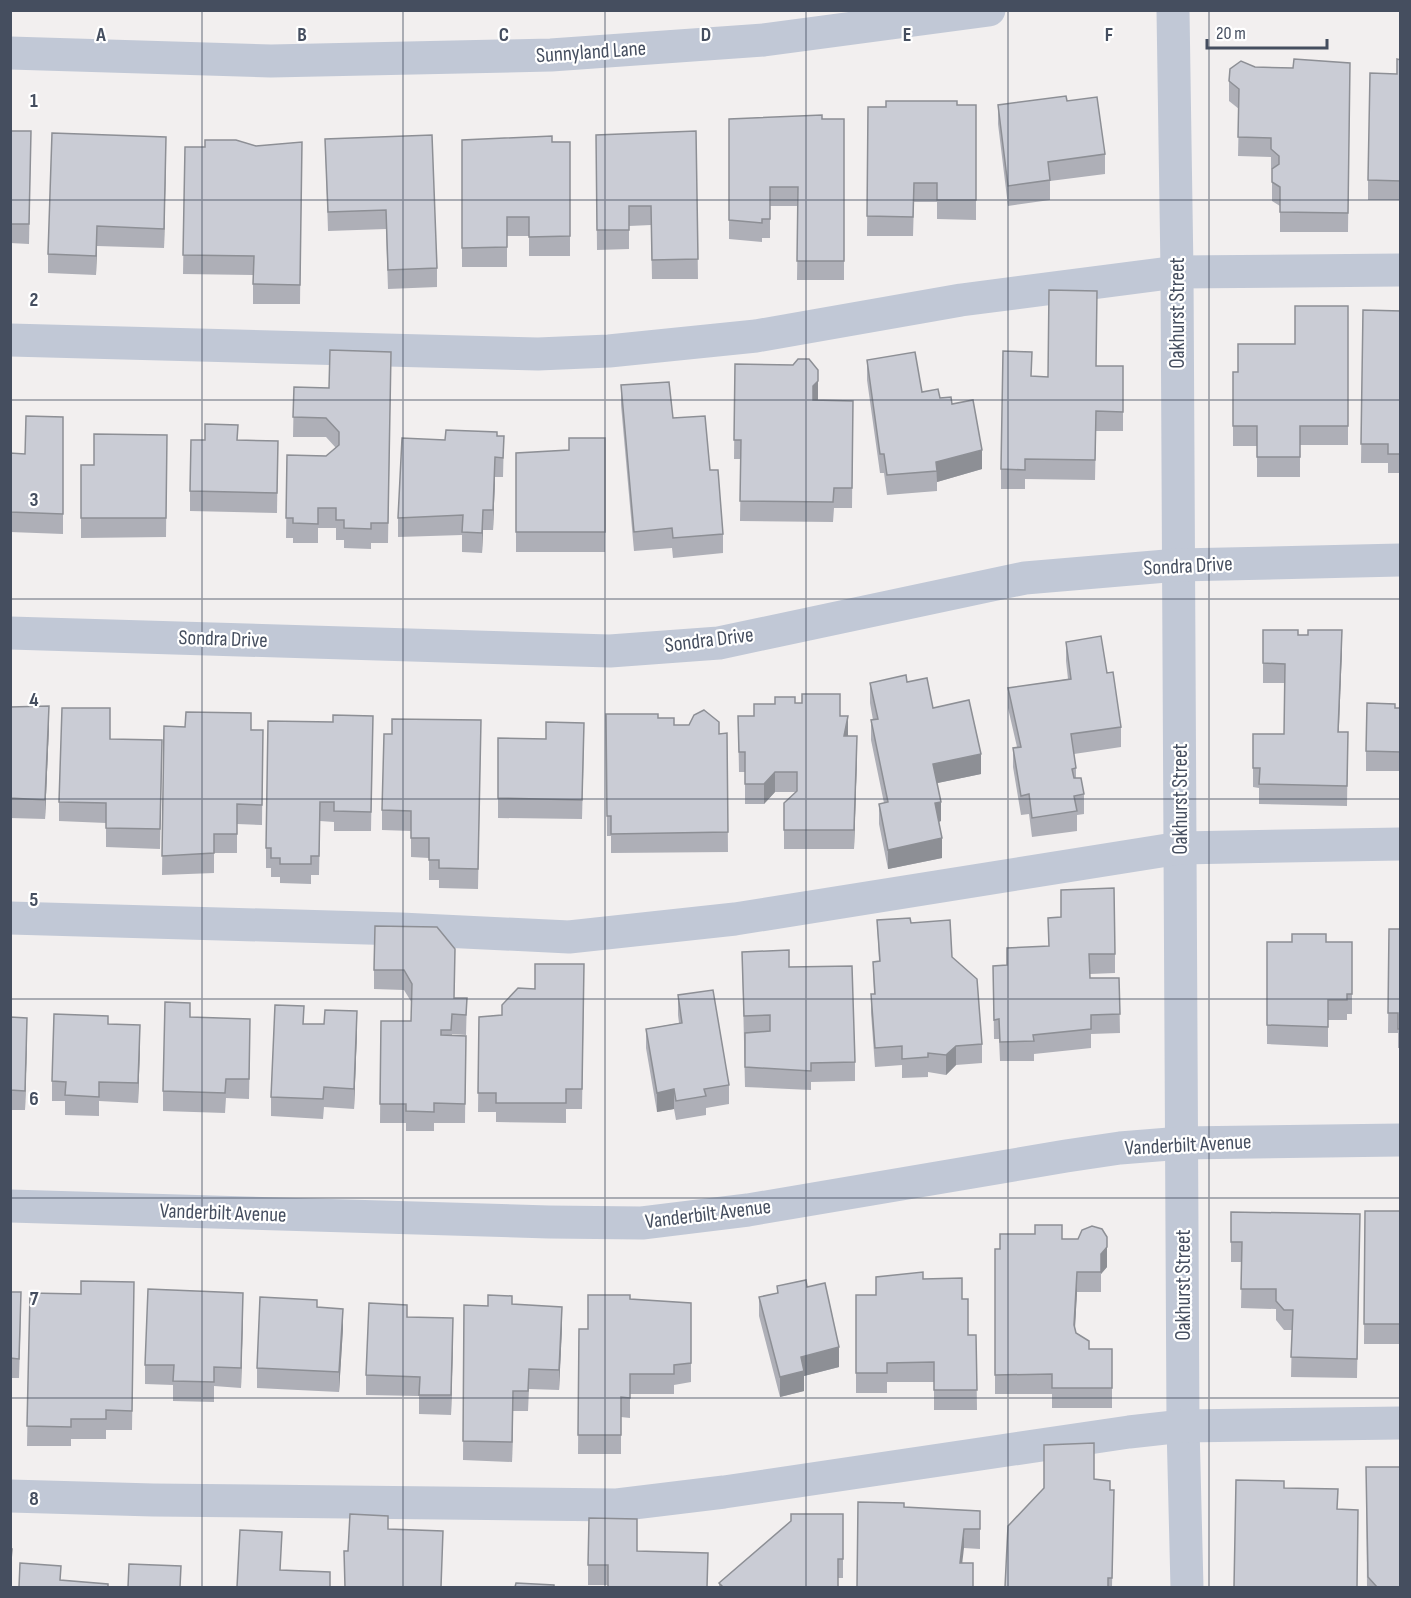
<svg xmlns="http://www.w3.org/2000/svg" width="1411" height="1598" viewBox="0 0 1411 1598" font-family="'Sofia Sans Condensed',sans-serif">
<style>
.lines{fill:none;stroke-linecap:round;stroke-linejoin:round}
.minor{stroke:#c1c8d6;stroke-width:33}
.wall{fill:#aeafb7}
.shaded-wall{fill:#8d8f95}
.building{fill:#caccd5;stroke:#8d8f95;stroke-width:1.5}
.grid{fill:none;stroke:#454e5f;stroke-width:1.5;stroke-opacity:0.55}
.labels{text-anchor:middle;dominant-baseline:central;stroke-width:4.5;stroke-linejoin:round;paint-order:stroke}
.street-label{font-size:21px;fill:#454e5f;stroke:#fff}
.grid-label{font-size:20px;text-anchor:middle;font-weight:bold;fill:#454e5f;stroke:#fff;stroke-width:4.5;stroke-linejoin:round;paint-order:stroke}
</style>
<rect width="100%" height="100%" fill="#f2efef"/>
<g class="lines">
<g class="minor">
<polyline points="1173,10 1177,272 1183,1426 1187,1588"/>
<polyline points="10,53 271,61 551,55 764,40 989,10"/>
<polyline points="10,340 538,354 609,351 756,336 961,300 1177,272 1400,270"/>
<polyline points="10,633 610,651 719,643 1025,578 1178,565 1400,560"/>
<polyline points="10,918 401,929 569,937 735,919 1180,848 1400,844"/>
<polyline points="10,1206 549,1222 642,1223 748,1210 1066,1156 1120,1148 1182,1143 1400,1140"/>
<polyline points="10,1496 153,1500 617,1505 724,1492 1129,1432 1183,1426 1400,1423"/>
</g>
</g>
<g class="wall">
<polygon points="1401,60 1401,200 1368,200 1368,180"/>
<polygon points="1350,63 1348,232 1280,232 1280,206 1272,201 1272,170 1271,168 1271,157 1238,156 1239,109 1229,101 1229,81 1255,67 1293,68"/>
<polygon points="1067,101 1105,154 1105,174 1050,181 1050,200 1008,206 998,124 998,105"/>
<polygon points="976,105 976,220 937,219 937,202 914,202 913,236 867,236 868,107"/>
<polygon points="729,119 844,119 844,280 797,280 798,206 770,206 770,238 762,238 762,242 729,239"/>
<polygon points="10,131 31,131 29,244 10,243"/>
<polygon points="696,131 698,279 652,279 651,225 629,226 629,249 597,250 596,135"/>
<polygon points="325,139 437,268 437,287 388,289 386,229 328,231"/>
<polygon points="462,140 570,142 570,256 529,256 529,236 507,236 507,267 462,267"/>
<polygon points="302,142 300,304 253,304 253,275 183,274 185,147 205,147 256,146"/>
<polygon points="166,156 164,248 97,246 96,275 48,273 48,254"/>
<polygon points="1348,306 1348,445 1300,445 1300,477 1257,477 1257,446 1233,446 1233,372 1238,372 1295,344"/>
<polygon points="1363,310 1401,311 1401,473 1388,473 1388,463 1361,463"/>
<polygon points="391,352 388,543 371,543 371,549 344,548 344,540 336,540 336,528 318,528 318,543 293,543 293,538 286,538 287,455 326,456 336,448 326,437 293,437 294,387 329,388"/>
<polygon points="867,360 922,392 952,404 982,469 937,482 937,491 887,495 884,473 880,473 867,380"/>
<polygon points="735,364 818,400 853,401 852,508 834,508 833,522 740,521 741,459 734,459"/>
<polygon points="1096,366 1123,366 1123,431 1096,431 1095,480 1025,479 1025,489 1001,489 1001,469 1032,376 1048,377"/>
<polygon points="621,385 673,418 710,470 723,534 723,553 673,558 672,548 634,551 621,405"/>
<polygon points="63,417 63,534 10,532 10,453 25,454"/>
<polygon points="167,435 166,537 81,538 81,465 94,465"/>
<polygon points="497,436 504,436 503,477 495,477 493,530 483,530 482,553 462,552 462,535 398,537 398,518 445,440"/>
<polygon points="605,438 605,552 516,552 516,453 569,450"/>
<polygon points="238,440 278,441 277,513 190,511 190,491"/>
<polygon points="1263,630 1298,635 1342,649 1338,732 1348,732 1347,806 1259,804 1259,788 1253,787 1253,734 1284,734 1284,683 1263,683"/>
<polygon points="1066,642 1107,673 1121,727 1121,747 1074,754 1076,768 1076,778 1084,794 1084,814 1077,815 1077,831 1032,837 1029,814 1021,815 1013,767 1013,748 1017,747 1008,708 1008,688 1068,679 1066,661"/>
<polygon points="907,682 933,708 981,774 937,783 941,821 939,822 942,858 888,869 879,824 879,804 884,803 871,740 871,720 873,720 870,703 870,683"/>
<polygon points="795,703 840,716 857,756 854,849 784,849 784,803 796,792 775,792 764,804 745,804 745,772 739,772 738,716 754,716 775,704"/>
<polygon points="10,707 49,726 45,819 10,818"/>
<polygon points="1395,708 1401,708 1401,771 1366,771 1366,751"/>
<polygon points="606,714 658,718 674,725 719,734 727,733 728,852 611,853 611,836 607,836"/>
<polygon points="373,716 371,831 334,831 334,822 320,821 319,875 311,875 311,884 280,883 280,877 271,877 271,868 266,868 266,848 333,722"/>
<polygon points="481,720 478,889 439,888 439,880 429,880 429,858 411,857 411,831 382,830 382,810 392,734"/>
<polygon points="164,726 263,730 262,825 237,824 237,853 214,853 214,873 162,875"/>
<polygon points="498,738 584,743 582,819 498,818"/>
<polygon points="110,739 162,760 160,849 106,847 106,823 59,821 59,802"/>
<polygon points="877,920 911,923 952,957 982,1044 982,1063 956,1065 946,1075 928,1072 928,1077 902,1078 902,1065 875,1067 871,1013 871,994 874,994 873,962 879,961"/>
<polygon points="1389,929 1401,929 1401,1048 1398,1048 1398,1033 1388,1033"/>
<polygon points="1267,942 1352,942 1352,1014 1347,1014 1347,1020 1328,1020 1328,1047 1267,1044"/>
<polygon points="1007,948 1115,954 1115,973 1090,974 1090,978 1119,978 1120,1033 1091,1034 1091,1048 1034,1054 1034,1061 1000,1061 999,1039 994,1039 993,966 1007,965"/>
<polygon points="455,949 454,998 467,998 466,1035 452,1034 452,1035 466,1036 465,1123 434,1123 434,1131 406,1131 406,1123 380,1123 381,1021 411,1021 412,1003 404,990 374,989 374,970"/>
<polygon points="742,952 789,967 855,1062 855,1081 811,1082 811,1090 745,1087"/>
<polygon points="584,984 582,1109 566,1109 566,1123 496,1122 496,1112 478,1112 479,1017 502,1015 535,989"/>
<polygon points="678,995 729,1085 729,1104 706,1108 706,1115 676,1120 674,1109 657,1112 646,1048 646,1029 679,1023 678,1015"/>
<polygon points="10,1017 27,1037 25,1110 10,1110"/>
<polygon points="190,1017 250,1039 249,1099 226,1098 225,1113 163,1111 163,1091"/>
<polygon points="108,1024 140,1045 138,1103 99,1101 99,1116 65,1115 65,1101 52,1101 52,1081"/>
<polygon points="304,1024 357,1031 354,1109 324,1107 323,1119 271,1116 271,1097"/>
<polygon points="1365,1211 1401,1211 1401,1344 1364,1344"/>
<polygon points="1231,1212 1360,1214 1357,1378 1291,1377 1292,1330 1284,1330 1276,1320 1276,1309 1241,1308 1242,1262 1231,1262"/>
<polygon points="1062,1239 1078,1239 1107,1256 1107,1267 1101,1274 1101,1292 1077,1292 1075,1328 1076,1333 1089,1349 1112,1349 1112,1408 1052,1408 1052,1394 995,1394 995,1249 1000,1249"/>
<polygon points="923,1279 962,1299 968,1335 976,1335 977,1410 934,1410 934,1382 887,1382 887,1393 856,1393 856,1295 876,1295"/>
<polygon points="134,1282 132,1430 106,1430 106,1439 71,1439 71,1446 27,1446 30,1293 81,1294"/>
<polygon points="777,1286 807,1287 839,1367 804,1376 804,1391 780,1397 759,1316 759,1297 777,1293"/>
<polygon points="10,1292 21,1312 19,1378 10,1378"/>
<polygon points="630,1299 691,1303 691,1382 674,1385 674,1394 630,1394 630,1418 621,1417 621,1454 578,1454 579,1329 588,1329"/>
<polygon points="512,1304 562,1327 559,1390 529,1389 528,1411 513,1411 512,1462 463,1460 464,1305 488,1306"/>
<polygon points="243,1312 241,1388 214,1386 214,1402 173,1401 173,1385 145,1384 145,1365"/>
<polygon points="407,1317 453,1338 451,1415 419,1414 419,1396 366,1395 366,1375"/>
<polygon points="343,1328 339,1392 257,1388 257,1368"/>
<polygon points="1366,1467 1401,1587 1367,1587"/>
<polygon points="1094,1479 1110,1490 1114,1490 1112,1587 1005,1587"/>
<polygon points="904,1507 980,1511 980,1549 964,1548"/>
<polygon points="843,1514 843,1578 838,1578 838,1587 719,1587 719,1583"/>
<polygon points="637,1519 608,1585 588,1585 588,1565"/>
</g>
<g class="shaded-wall">
<polygon points="166,137 166,156 164,248 164,229"/>
<polygon points="97,226 97,246 96,275 96,256"/>
<polygon points="818,381 818,401 813,406 813,386"/>
<polygon points="982,450 982,469 937,482 936,462"/>
<polygon points="495,457 495,477 493,530 493,510"/>
<polygon points="483,510 483,530 482,553 482,533"/>
<polygon points="1342,630 1342,649 1338,752 1338,732"/>
<polygon points="49,706 49,726 45,819 45,800"/>
<polygon points="848,716 848,736 844,736"/>
<polygon points="857,736 857,756 854,849 854,830"/>
<polygon points="981,754 981,774 933,784 933,764"/>
<polygon points="775,772 775,792 764,804 764,784"/>
<polygon points="941,802 941,821 935,823 935,803"/>
<polygon points="942,838 942,858 888,869 888,850"/>
<polygon points="357,1011 357,1031 354,1109 354,1089"/>
<polygon points="27,1018 27,1037 25,1110 25,1091"/>
<polygon points="140,1025 140,1045 138,1103 138,1083"/>
<polygon points="956,1046 956,1065 946,1075 946,1055"/>
<polygon points="674,1089 674,1109 657,1112 657,1093"/>
<polygon points="1107,1237 1107,1267 1101,1274 1101,1254"/>
<polygon points="1077,1272 1077,1292 1074,1344 1074,1325"/>
<polygon points="243,1293 243,1312 241,1388 241,1368"/>
<polygon points="562,1307 562,1327 559,1390 559,1370"/>
<polygon points="343,1309 343,1328 339,1392 339,1372"/>
<polygon points="453,1318 453,1338 451,1415 451,1395"/>
<polygon points="839,1347 839,1367 804,1376 804,1391 780,1397 780,1377 801,1357"/>
<polygon points="513,1391 513,1411 512,1462 512,1442"/>
<polygon points="964,1529 964,1548 960,1582 960,1563"/>
<polygon points="12,1549 12,1569 10,1587 10,1571"/>
</g>
<g class="building">
<polygon points="1294,59 1350,63 1348,213 1280,212 1280,187 1272,182 1272,169 1279,164 1279,156 1271,149 1271,138 1238,137 1239,89 1229,81 1230,69 1241,61 1255,67 1293,68"/>
<polygon points="1397,59 1401,60 1401,181 1368,180 1370,73 1397,74"/>
<polygon points="1066,96 1067,101 1097,97 1105,154 1048,162 1050,180 1008,186 998,105"/>
<polygon points="886,101 957,101 957,105 976,105 976,200 937,200 937,183 914,183 913,217 867,216 868,107 886,107"/>
<polygon points="822,115 822,119 844,119 844,261 797,261 798,187 770,187 770,219 762,219 762,223 729,220 729,119"/>
<polygon points="10,131 31,131 29,224 10,224"/>
<polygon points="696,131 698,259 652,260 651,206 629,206 629,230 597,230 596,135"/>
<polygon points="52,133 166,137 164,229 97,226 96,256 48,254"/>
<polygon points="432,135 437,268 388,270 386,210 328,212 325,139"/>
<polygon points="552,136 552,142 570,142 570,236 529,237 529,217 507,217 507,247 462,248 462,140"/>
<polygon points="205,140 236,140 256,146 302,142 300,285 253,284 254,256 183,255 185,147 205,147"/>
<polygon points="1049,290 1097,291 1096,366 1123,366 1123,412 1096,411 1095,460 1025,459 1025,470 1001,469 1003,351 1032,352 1031,376 1048,377"/>
<polygon points="1295,306 1348,306 1348,426 1300,426 1300,457 1257,457 1257,426 1233,426 1233,372 1238,372 1238,344 1295,344"/>
<polygon points="1363,310 1401,311 1401,454 1388,454 1388,444 1361,444"/>
<polygon points="330,350 391,352 388,523 371,523 371,529 344,528 344,520 336,520 336,508 318,508 318,524 293,523 293,518 286,518 287,455 326,456 339,445 339,432 326,418 293,417 294,387 329,388"/>
<polygon points="915,352 922,392 938,389 940,398 951,397 952,404 973,400 982,450 936,462 937,471 887,475 884,454 880,454 867,360"/>
<polygon points="798,359 809,359 818,370 818,381 813,386 813,400 853,401 852,488 834,488 833,502 740,501 741,440 734,440 735,364 793,365"/>
<polygon points="669,382 673,418 705,416 710,470 718,470 723,534 673,538 672,528 634,532 621,385"/>
<polygon points="26,416 63,417 63,514 10,512 10,453 25,454"/>
<polygon points="205,424 238,425 237,440 278,441 277,493 190,491 191,440 205,440"/>
<polygon points="446,430 497,432 497,436 504,436 503,458 495,457 493,510 483,510 482,533 462,532 463,515 398,518 402,438 445,440"/>
<polygon points="94,434 167,435 166,518 81,518 81,465 94,465"/>
<polygon points="569,438 605,438 605,532 516,532 516,453 569,450"/>
<polygon points="1263,630 1298,630 1298,635 1308,635 1308,630 1342,630 1338,732 1348,732 1347,786 1259,784 1260,768 1253,768 1253,734 1284,734 1285,664 1263,663"/>
<polygon points="1101,636 1107,673 1113,672 1121,727 1071,734 1076,768 1072,769 1074,778 1081,778 1084,794 1074,796 1077,811 1032,818 1029,794 1021,796 1013,748 1021,747 1008,688 1071,679 1066,642"/>
<polygon points="906,675 907,682 927,678 933,708 969,700 981,754 933,764 941,802 935,803 942,838 888,850 879,804 888,802 871,720 878,719 870,683"/>
<polygon points="802,694 840,694 840,716 848,716 844,736 857,736 854,830 784,830 784,803 797,791 797,772 775,772 764,784 745,784 745,752 739,752 738,716 754,716 754,704 775,704 775,697 795,697 795,703 802,703"/>
<polygon points="1367,703 1395,704 1395,708 1401,708 1401,752 1366,751"/>
<polygon points="49,706 45,800 10,798 10,707"/>
<polygon points="62,708 110,708 110,739 162,740 160,829 106,828 106,803 59,802"/>
<polygon points="704,710 719,722 719,734 727,733 728,832 611,834 611,816 607,816 606,714 658,714 658,718 674,718 674,725 689,725 694,715"/>
<polygon points="186,712 251,713 251,730 263,730 262,805 237,804 237,834 214,834 214,853 162,856 164,726 185,727"/>
<polygon points="333,715 373,716 371,812 334,811 334,802 320,802 319,856 311,856 311,864 280,864 280,858 271,858 271,848 266,848 268,721 333,722"/>
<polygon points="392,719 481,720 478,869 439,868 439,860 429,860 429,838 411,838 411,811 382,810 384,734 392,734"/>
<polygon points="546,722 584,723 582,800 498,798 498,738 546,739"/>
<polygon points="1114,888 1115,954 1089,954 1090,978 1119,978 1120,1014 1091,1015 1091,1029 1033,1035 1034,1041 1000,1042 999,1019 994,1020 993,966 1007,965 1007,948 1049,946 1048,918 1061,917 1061,890"/>
<polygon points="910,918 911,923 950,920 952,957 977,979 982,1044 956,1046 946,1055 928,1053 928,1057 902,1059 902,1046 875,1048 871,994 875,994 873,962 880,961 877,920"/>
<polygon points="375,926 437,927 455,949 454,998 467,998 466,1015 452,1014 451,1030 441,1030 441,1035 466,1036 465,1104 434,1103 434,1112 406,1111 406,1104 380,1104 381,1021 411,1021 412,984 404,970 374,970"/>
<polygon points="1389,929 1401,929 1401,1029 1398,1029 1398,1013 1388,1013"/>
<polygon points="1292,934 1326,934 1326,942 1352,942 1352,994 1347,994 1347,1000 1328,1000 1328,1027 1267,1025 1267,942 1292,942"/>
<polygon points="789,950 789,967 852,966 855,1062 811,1063 811,1071 745,1067 745,1033 770,1031 770,1015 744,1016 742,952"/>
<polygon points="535,964 584,964 582,1089 566,1089 566,1103 496,1103 496,1093 478,1093 479,1017 502,1015 502,1005 518,988 535,989"/>
<polygon points="713,990 729,1085 704,1089 706,1096 676,1101 674,1089 657,1093 646,1029 682,1023 678,995"/>
<polygon points="165,1002 190,1003 190,1017 250,1019 249,1079 226,1079 225,1093 163,1091"/>
<polygon points="275,1005 304,1006 303,1024 324,1024 325,1010 357,1011 354,1089 324,1087 323,1099 271,1097"/>
<polygon points="54,1014 108,1016 108,1024 140,1025 138,1083 99,1082 99,1097 65,1095 66,1082 52,1081"/>
<polygon points="10,1017 27,1018 25,1091 10,1090"/>
<polygon points="1365,1211 1401,1211 1401,1324 1364,1324"/>
<polygon points="1231,1212 1360,1214 1357,1359 1291,1357 1293,1310 1284,1310 1276,1301 1276,1289 1241,1289 1242,1242 1231,1242"/>
<polygon points="1035,1225 1062,1225 1062,1239 1078,1239 1082,1230 1092,1226 1102,1229 1107,1237 1107,1247 1101,1254 1101,1272 1077,1272 1074,1325 1076,1333 1089,1341 1089,1349 1112,1349 1112,1388 1052,1388 1052,1374 995,1375 995,1249 1000,1249 1000,1234 1035,1234"/>
<polygon points="923,1272 923,1279 962,1278 962,1299 968,1299 968,1335 976,1335 977,1390 934,1390 934,1362 887,1363 887,1373 856,1373 856,1295 876,1295 876,1277"/>
<polygon points="806,1280 807,1287 825,1283 839,1347 801,1357 804,1371 780,1377 759,1297 778,1293 777,1286"/>
<polygon points="81,1281 134,1282 132,1411 106,1410 106,1419 71,1419 71,1427 27,1426 30,1293 81,1294"/>
<polygon points="148,1289 243,1293 241,1368 214,1367 214,1382 173,1381 174,1365 145,1365"/>
<polygon points="10,1292 21,1292 19,1359 10,1358"/>
<polygon points="488,1295 512,1296 512,1304 562,1307 559,1370 529,1369 528,1391 513,1391 512,1442 463,1441 464,1305 488,1306"/>
<polygon points="588,1295 630,1295 630,1299 691,1303 691,1363 674,1365 674,1374 630,1374 630,1398 621,1397 621,1435 578,1435 579,1329 588,1329"/>
<polygon points="260,1297 317,1300 317,1307 343,1309 339,1372 257,1368"/>
<polygon points="369,1303 407,1305 407,1317 453,1318 451,1395 419,1395 420,1377 366,1375"/>
<polygon points="1094,1443 1094,1479 1110,1481 1110,1490 1114,1490 1112,1578 1108,1578 1108,1587 1005,1587 1008,1526 1044,1488 1044,1445"/>
<polygon points="1366,1467 1401,1467 1401,1587 1377,1587 1368,1577"/>
<polygon points="1236,1480 1284,1481 1284,1488 1338,1489 1337,1509 1358,1510 1357,1587 1234,1587"/>
<polygon points="858,1502 904,1503 904,1507 980,1511 980,1529 964,1529 960,1563 973,1563 973,1587 857,1587"/>
<polygon points="350,1514 388,1516 388,1529 443,1531 441,1587 345,1587 344,1551 348,1551"/>
<polygon points="791,1514 843,1514 843,1559 838,1559 838,1587 723,1587 719,1583 791,1521"/>
<polygon points="589,1518 637,1519 637,1551 708,1553 707,1587 608,1587 608,1565 588,1565"/>
<polygon points="240,1530 282,1532 280,1570 330,1572 330,1587 237,1587"/>
<polygon points="10,1549 12,1549 10,1571"/>
<polygon points="20,1563 61,1566 60,1580 108,1584 108,1587 19,1587"/>
<polygon points="129,1564 181,1566 180,1587 128,1587"/>
<polygon points="516,1583 554,1585 554,1587 515,1587"/>
</g>
<path class="grid" d="M202,10V1588M403,10V1588M605,10V1588M806,10V1588M1008,10V1588M1209,10V1588M10,200H1400M10,400H1400M10,599H1400M10,799H1400M10,999H1400M10,1198H1400M10,1398H1400"/>
<g class="labels">
<g class="street-label">
<text transform="translate(591 52) rotate(-4)">Sunnyland Lane</text>
<text transform="translate(1177 313) rotate(-90)">Oakhurst Street</text>
<text transform="translate(1188 566) rotate(-3)">Sondra Drive</text>
<text transform="translate(223 639) rotate(2)">Sondra Drive</text>
<text transform="translate(709 640) rotate(-7)">Sondra Drive</text>
<text transform="translate(1180 799) rotate(-90)">Oakhurst Street</text>
<text transform="translate(1188 1145) rotate(-3)">Vanderbilt Avenue</text>
<text transform="translate(223 1213) rotate(2)">Vanderbilt Avenue</text>
<text transform="translate(708 1214) rotate(-7)">Vanderbilt Avenue</text>
<text transform="translate(1183 1285) rotate(-90)">Oakhurst Street</text>
</g>
</g>
<g class="grid-label">
<text x="101" y="41">A</text>
<text x="302" y="41">B</text>
<text x="504" y="41">C</text>
<text x="706" y="41">D</text>
<text x="907" y="41">E</text>
<text x="1109" y="41">F</text>
<text x="34" y="107">1</text>
<text x="34" y="306">2</text>
<text x="34" y="506">3</text>
<text x="34" y="706">4</text>
<text x="34" y="906">5</text>
<text x="34" y="1105">6</text>
<text x="34" y="1305">7</text>
<text x="34" y="1505">8</text>
</g>
<rect width="1411" height="1598" fill="none" stroke="#454e5f" stroke-width="24"/>
<path d="M1207 39v9h120v-9" fill="none" stroke="#454e5f" stroke-width="3"/>
<text x="1216" y="39" font-size="18" fill="#454e5f" stroke="#ffffff" stroke-width="4.5" paint-order="stroke">20 m</text>
</svg>
